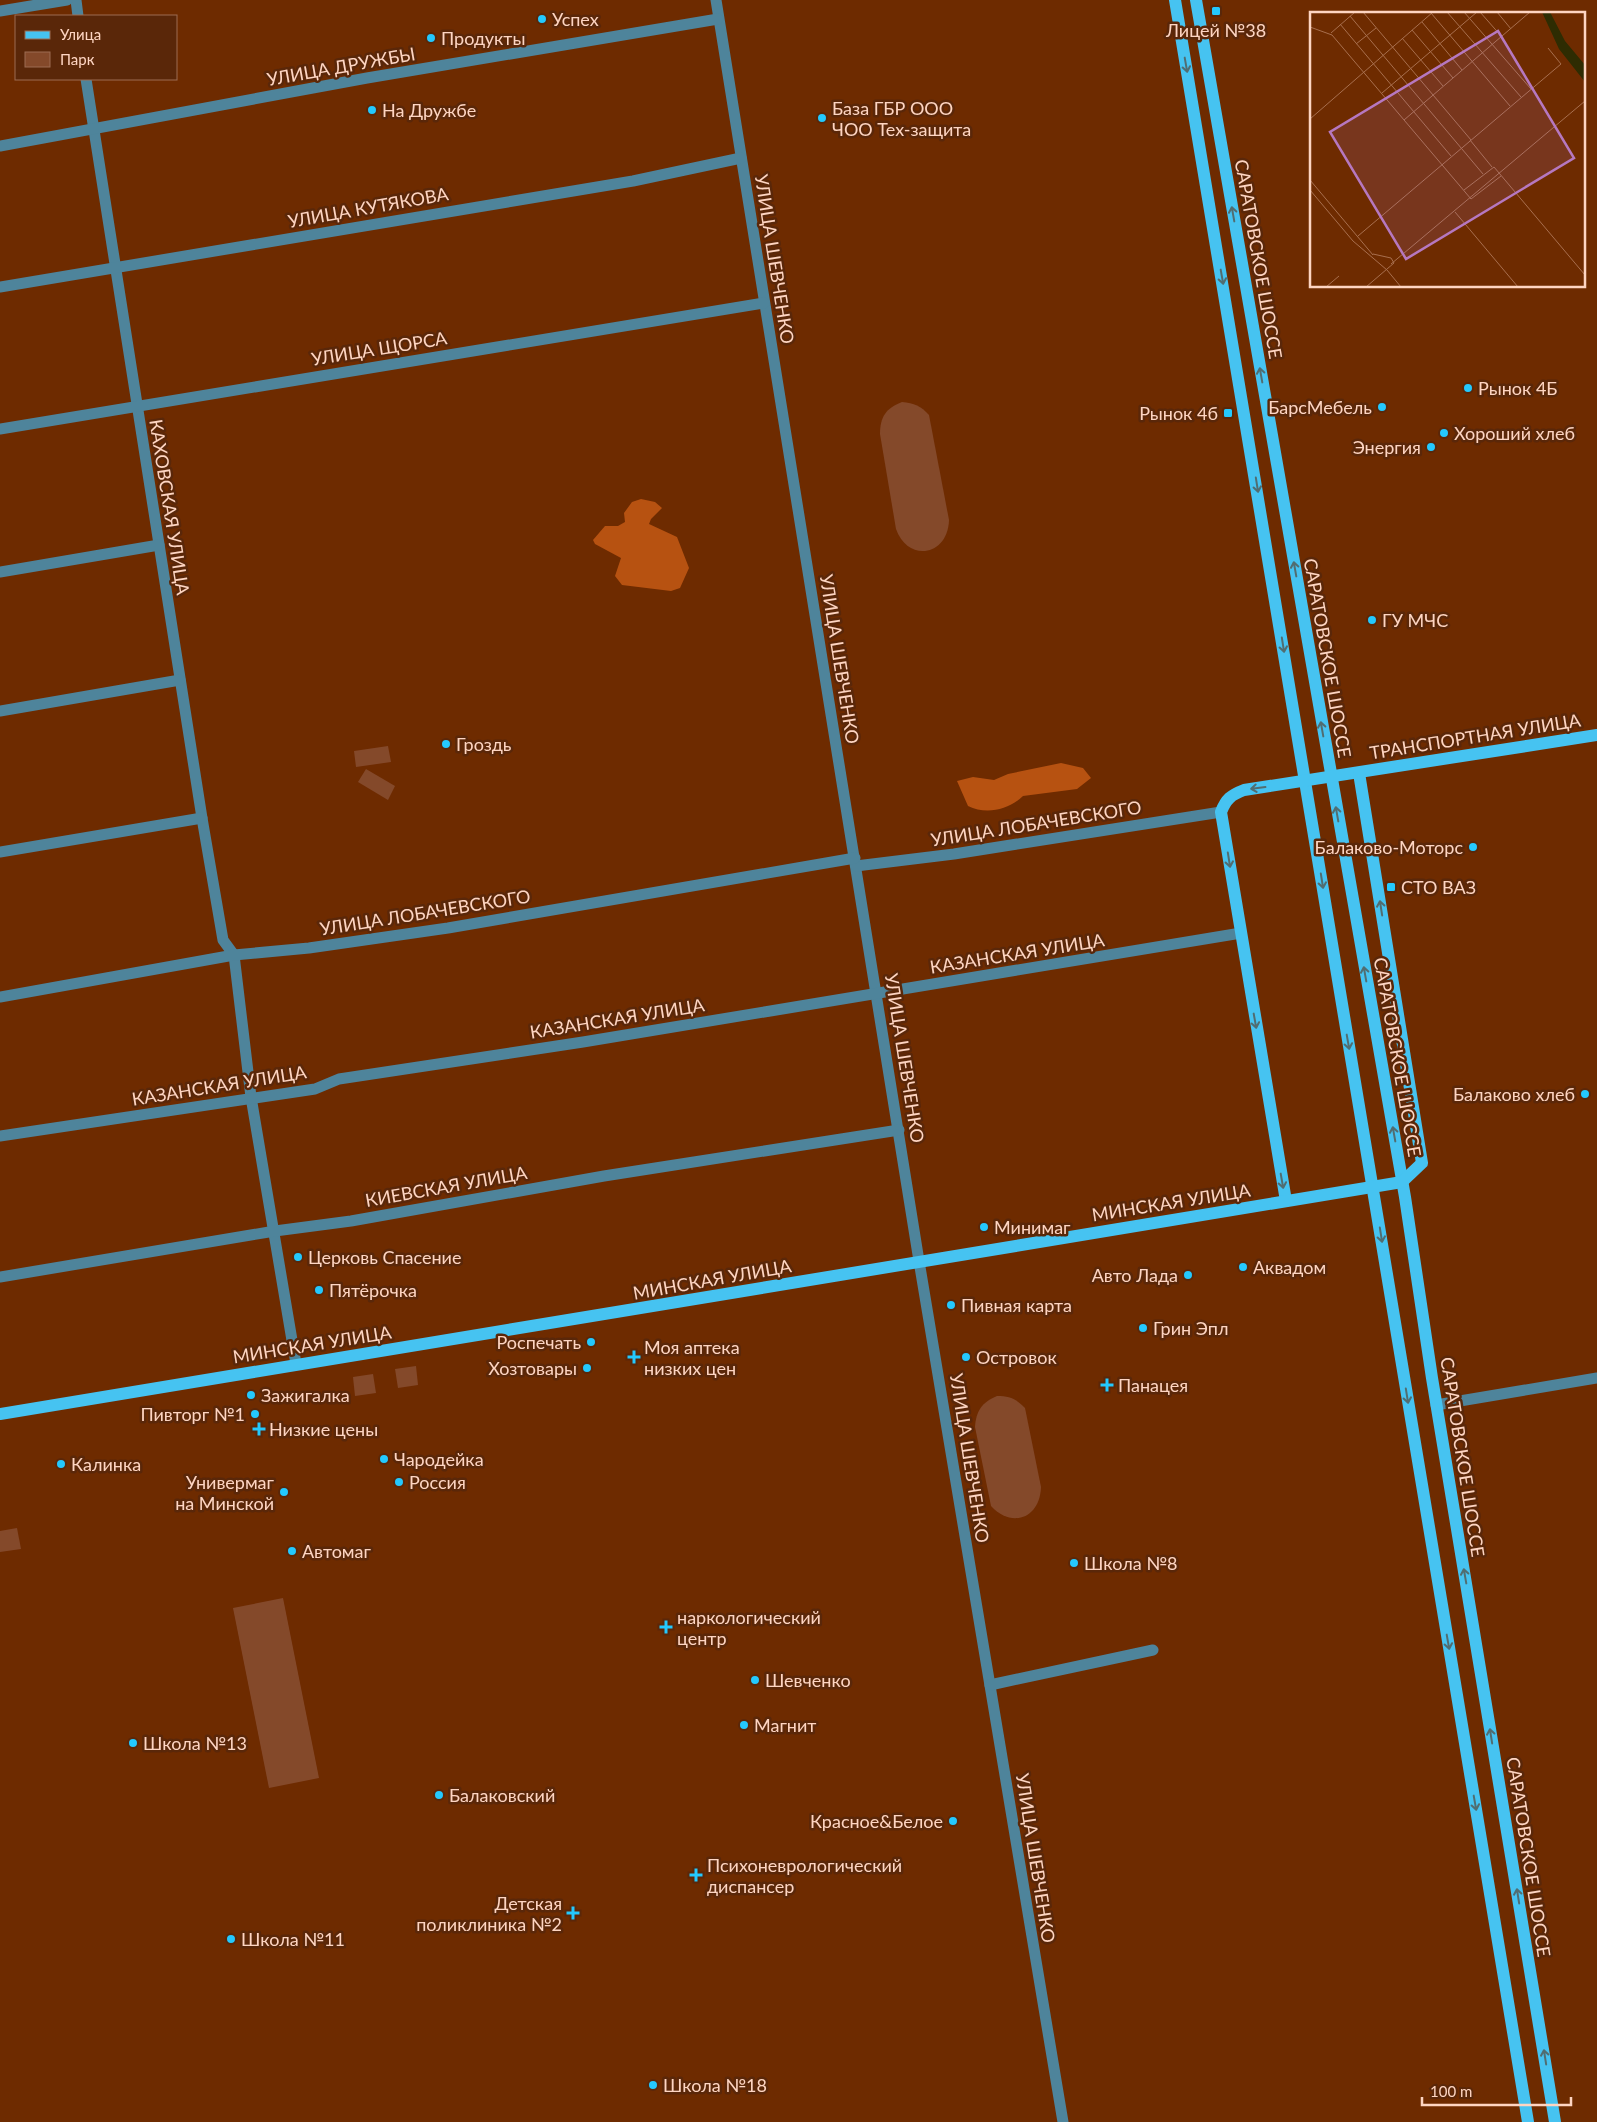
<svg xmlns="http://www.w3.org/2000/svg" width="1597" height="2122" viewBox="0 0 1597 2122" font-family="Lato,sans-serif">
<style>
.green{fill:#84492a}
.forest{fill:#b75211}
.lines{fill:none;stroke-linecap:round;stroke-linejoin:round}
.minor{stroke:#4e849b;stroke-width:11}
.major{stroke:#46c3f1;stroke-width:12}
.oneway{stroke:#516d71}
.poi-dot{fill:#24c9fe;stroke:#5a2709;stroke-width:2}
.labels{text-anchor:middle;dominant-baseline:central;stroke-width:5;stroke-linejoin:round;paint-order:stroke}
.poi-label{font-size:18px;fill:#fed5c2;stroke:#5a2709;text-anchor:start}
.street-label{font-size:18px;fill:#fed5c2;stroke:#5a2709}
.inset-road{fill:none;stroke:#a86f4e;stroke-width:1}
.view{fill:#b678c0;fill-opacity:0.15;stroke:#b678c0;stroke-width:2.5}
.inset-edge{fill:none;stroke:#fed5c2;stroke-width:2.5}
</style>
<rect width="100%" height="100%" fill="#6e2b00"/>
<g class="green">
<path d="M902,402C914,403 921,406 929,415L949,520C948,556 908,563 896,529L880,434C880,417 886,408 902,402Z"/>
<polygon points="388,746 391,762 356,767 354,751"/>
<polygon points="366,769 395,786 388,800 358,782"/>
<polygon points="416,1366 418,1385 398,1388 395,1369"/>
<polygon points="373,1374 376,1393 355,1396 353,1377"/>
<path d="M997,1396C1010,1396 1016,1399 1025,1408L1041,1487C1040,1518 1012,1529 991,1506L975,1427C976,1411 982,1402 997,1396Z"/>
<polygon points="17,1528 21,1549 0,1552 0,1531"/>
<polygon points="283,1598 319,1778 269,1788 233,1608"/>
</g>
<g class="forest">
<polygon points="641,499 655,502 662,508 651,519 649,524 677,537 689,568 680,588 671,591 622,585 615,576 621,558 595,544 593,540 605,526 618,526 625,522 624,513 632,502"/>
<path d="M1061,763L1083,768L1091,778L1077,789L1023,796C1009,810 986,815 968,806L957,781L973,777L994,780L1008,774Z"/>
</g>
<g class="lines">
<g class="minor">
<polyline points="76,0 78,16"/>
<polyline points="716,0 919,1261 1063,2122"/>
<polyline points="0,11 67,0"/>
<polyline points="86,79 202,818 223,940 234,955 251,1097 296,1364"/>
<polyline points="0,146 367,78 718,19"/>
<polyline points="0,287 633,181 741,158"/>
<polyline points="0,429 764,303"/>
<polyline points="0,572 159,545"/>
<polyline points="0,711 180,680"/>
<polyline points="0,852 202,818"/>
<polyline points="856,866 954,854 1221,812"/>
<polyline points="0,997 234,955 309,948 448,928 855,858"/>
<polyline points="0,1136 315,1089 339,1079 583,1042 1241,933"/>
<polyline points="0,1277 275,1231 351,1221 604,1176 899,1130"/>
<polyline points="1436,1405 1597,1378"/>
<polyline points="990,1685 1153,1650"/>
</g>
<g class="major">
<polyline points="1175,0 1528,2122"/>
<polyline points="1196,0 1405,1197 1432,1378 1555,2122"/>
<path d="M1286,1201L1221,812C1226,799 1231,795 1244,790L1597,735"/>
<polyline points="0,1414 1402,1182 1422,1163 1359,773"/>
</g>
</g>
<defs><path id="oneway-shaft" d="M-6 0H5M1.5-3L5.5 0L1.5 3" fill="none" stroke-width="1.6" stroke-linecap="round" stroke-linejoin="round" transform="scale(1.25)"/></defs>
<g class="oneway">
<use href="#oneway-shaft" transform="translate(1186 65) rotate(80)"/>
<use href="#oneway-shaft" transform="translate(1233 214) rotate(-100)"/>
<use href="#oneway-shaft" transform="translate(1222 277) rotate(80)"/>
<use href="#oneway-shaft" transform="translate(1261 375) rotate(-100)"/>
<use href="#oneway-shaft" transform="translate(1257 485) rotate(81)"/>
<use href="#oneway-shaft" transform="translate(1295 569) rotate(-100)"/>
<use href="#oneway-shaft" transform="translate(1283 645) rotate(81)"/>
<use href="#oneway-shaft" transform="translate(1322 729) rotate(-100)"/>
<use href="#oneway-shaft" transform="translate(1258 788) rotate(173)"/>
<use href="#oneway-shaft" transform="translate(1337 814) rotate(-100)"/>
<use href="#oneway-shaft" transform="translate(1229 860) rotate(81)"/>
<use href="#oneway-shaft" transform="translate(1322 881) rotate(81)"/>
<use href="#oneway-shaft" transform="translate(1381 908) rotate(-99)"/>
<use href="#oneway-shaft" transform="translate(1365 974) rotate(-100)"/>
<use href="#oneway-shaft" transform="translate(1255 1021) rotate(80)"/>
<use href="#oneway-shaft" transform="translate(1348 1042) rotate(80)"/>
<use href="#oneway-shaft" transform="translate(1394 1134) rotate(-100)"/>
<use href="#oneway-shaft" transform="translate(1282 1181) rotate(80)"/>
<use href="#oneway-shaft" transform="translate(1381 1235) rotate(81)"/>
<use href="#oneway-shaft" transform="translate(1407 1396) rotate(81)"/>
<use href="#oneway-shaft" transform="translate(1465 1576) rotate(-100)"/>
<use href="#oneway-shaft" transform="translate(1448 1642) rotate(80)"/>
<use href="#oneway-shaft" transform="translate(1491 1736) rotate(-99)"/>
<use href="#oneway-shaft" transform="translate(1475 1803) rotate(80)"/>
<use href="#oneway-shaft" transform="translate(1518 1896) rotate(-99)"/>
<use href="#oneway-shaft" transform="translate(1545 2057) rotate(-99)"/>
</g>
<g class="poi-dot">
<rect x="1211" y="6" width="10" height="10" rx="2.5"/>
<circle cx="542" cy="19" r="5"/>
<circle cx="431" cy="38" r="5"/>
<circle cx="372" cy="110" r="5"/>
<circle cx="822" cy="118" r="5"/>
<circle cx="1468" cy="388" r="5"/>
<circle cx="1382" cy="407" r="5"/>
<rect x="1223" y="408" width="10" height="10" rx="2.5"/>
<circle cx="1444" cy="433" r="5"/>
<circle cx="1431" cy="447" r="5"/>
<circle cx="1372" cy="620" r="5"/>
<circle cx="446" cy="744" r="5"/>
<circle cx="1473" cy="847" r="5"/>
<rect x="1386" y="882" width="10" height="10" rx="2.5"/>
<circle cx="1585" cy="1094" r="5"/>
<circle cx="984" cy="1227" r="5"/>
<circle cx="298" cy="1257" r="5"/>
<circle cx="1243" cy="1267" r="5"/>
<circle cx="1188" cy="1275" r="5"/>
<circle cx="319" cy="1290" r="5"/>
<circle cx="951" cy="1305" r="5"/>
<circle cx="1143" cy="1328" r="5"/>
<circle cx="591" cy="1342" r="5"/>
<path d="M631.5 1349.5h5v5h5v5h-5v5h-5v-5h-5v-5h5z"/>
<circle cx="966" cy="1357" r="5"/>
<circle cx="587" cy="1368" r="5"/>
<path d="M1104.5 1377.5h5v5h5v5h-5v5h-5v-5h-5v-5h5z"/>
<circle cx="251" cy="1395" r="5"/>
<circle cx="255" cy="1414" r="5"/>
<path d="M256.5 1421.5h5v5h5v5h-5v5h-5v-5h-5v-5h5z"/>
<circle cx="384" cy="1459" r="5"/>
<circle cx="61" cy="1464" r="5"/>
<circle cx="399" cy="1482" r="5"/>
<circle cx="284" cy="1492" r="5"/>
<circle cx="292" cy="1551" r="5"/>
<circle cx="1074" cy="1563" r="5"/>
<path d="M663.5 1619.5h5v5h5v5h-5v5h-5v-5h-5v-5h5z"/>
<circle cx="755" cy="1680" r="5"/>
<circle cx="744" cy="1725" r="5"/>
<circle cx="133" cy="1743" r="5"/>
<circle cx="439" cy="1795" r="5"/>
<circle cx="953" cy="1821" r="5"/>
<path d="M693.5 1867.5h5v5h5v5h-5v5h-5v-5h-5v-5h5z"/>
<path d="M570.5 1905.5h5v5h5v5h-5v5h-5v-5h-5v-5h5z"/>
<circle cx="231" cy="1939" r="5"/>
<circle cx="653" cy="2085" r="5"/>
</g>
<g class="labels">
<g class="poi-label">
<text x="552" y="19">Успех</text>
<text x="1216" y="30" text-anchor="middle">Лицей №38</text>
<text x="441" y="38">Продукты</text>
<text x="832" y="108">База ГБР ООО<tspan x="832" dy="21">ЧОО Тех-защита</tspan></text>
<text x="382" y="110">На Дружбе</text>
<text x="1478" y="388">Рынок 4Б</text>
<text x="1372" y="407" text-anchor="end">БарсМебель</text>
<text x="1218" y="413" text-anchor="end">Рынок 4б</text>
<text x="1454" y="433">Хороший хлеб</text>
<text x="1421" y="447" text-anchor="end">Энергия</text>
<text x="1382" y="620">ГУ МЧС</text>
<text x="456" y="744">Гроздь</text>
<text x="1463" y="847" text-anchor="end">Балаково-Моторс</text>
<text x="1401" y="887">СТО ВАЗ</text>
<text x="1575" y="1094" text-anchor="end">Балаково хлеб</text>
<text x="994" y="1227">Минимаг</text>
<text x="308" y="1257">Церковь Спасение</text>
<text x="1253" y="1267">Аквадом</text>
<text x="1178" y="1275" text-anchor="end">Авто Лада</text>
<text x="329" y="1290">Пятёрочка</text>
<text x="961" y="1305">Пивная карта</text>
<text x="1153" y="1328">Грин Эпл</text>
<text x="581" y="1342" text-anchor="end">Роспечать</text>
<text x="644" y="1347">Моя аптека<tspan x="644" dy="21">низких цен</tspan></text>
<text x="976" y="1357">Островок</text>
<text x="577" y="1368" text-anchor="end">Хозтовары</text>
<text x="1118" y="1385">Панацея</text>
<text x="261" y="1395">Зажигалка</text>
<text x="245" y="1414" text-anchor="end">Пивторг №1</text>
<text x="269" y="1429">Низкие цены</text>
<text x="394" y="1459">Чародейка</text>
<text x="71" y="1464">Калинка</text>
<text x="274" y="1482" text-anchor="end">Универмаг<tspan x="274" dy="21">на Минской</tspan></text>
<text x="409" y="1482">Россия</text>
<text x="302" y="1551">Автомаг</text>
<text x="1084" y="1563">Школа №8</text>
<text x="677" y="1617">наркологический<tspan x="677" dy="21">центр</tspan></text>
<text x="765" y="1680">Шевченко</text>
<text x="754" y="1725">Магнит</text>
<text x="143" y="1743">Школа №13</text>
<text x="449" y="1795">Балаковский</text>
<text x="943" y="1821" text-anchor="end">Красное&amp;Белое</text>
<text x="707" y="1865">Психоневрологический<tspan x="707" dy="21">диспансер</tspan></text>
<text x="562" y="1903" text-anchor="end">Детская<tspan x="562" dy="21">поликлиника №2</tspan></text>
<text x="241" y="1939">Школа №11</text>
<text x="663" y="2085">Школа №18</text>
</g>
<g class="street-label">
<text transform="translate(341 66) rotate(-10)">УЛИЦА ДРУЖБЫ</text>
<text transform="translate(368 207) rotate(-10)">УЛИЦА КУТЯКОВА</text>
<text transform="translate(775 259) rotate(81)">УЛИЦА ШЕВЧЕНКО</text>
<text transform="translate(1259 259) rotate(80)">САРАТОВСКОЕ ШОССЕ</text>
<text transform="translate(379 348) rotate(-9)">УЛИЦА ЩОРСА</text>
<text transform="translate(170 507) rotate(81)">КАХОВСКАЯ УЛИЦА</text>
<text transform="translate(1328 658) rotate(80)">САРАТОВСКОЕ ШОССЕ</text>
<text transform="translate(840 659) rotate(81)">УЛИЦА ШЕВЧЕНКО</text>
<text transform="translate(1475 736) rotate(-9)">ТРАНСПОРТНАЯ УЛИЦА</text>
<text transform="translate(1036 823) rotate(-9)">УЛИЦА ЛОБАЧЕВСКОГО</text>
<text transform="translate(425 912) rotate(-9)">УЛИЦА ЛОБАЧЕВСКОГО</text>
<text transform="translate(1017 953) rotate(-9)">КАЗАНСКАЯ УЛИЦА</text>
<text transform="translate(617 1018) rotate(-9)">КАЗАНСКАЯ УЛИЦА</text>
<text transform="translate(1398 1057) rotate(80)">САРАТОВСКОЕ ШОССЕ</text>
<text transform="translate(905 1058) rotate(81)">УЛИЦА ШЕВЧЕНКО</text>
<text transform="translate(219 1085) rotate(-9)">КАЗАНСКАЯ УЛИЦА</text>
<text transform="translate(446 1186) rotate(-10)">КИЕВСКАЯ УЛИЦА</text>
<text transform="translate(1171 1202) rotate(-9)">МИНСКАЯ УЛИЦА</text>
<text transform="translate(712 1279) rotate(-10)">МИНСКАЯ УЛИЦА</text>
<text transform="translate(312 1344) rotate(-9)">МИНСКАЯ УЛИЦА</text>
<text transform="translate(1463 1457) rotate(81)">САРАТОВСКОЕ ШОССЕ</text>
<text transform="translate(970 1458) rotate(81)">УЛИЦА ШЕВЧЕНКО</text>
<text transform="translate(1529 1857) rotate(81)">САРАТОВСКОЕ ШОССЕ</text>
<text transform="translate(1036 1858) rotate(81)">УЛИЦА ШЕВЧЕНКО</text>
</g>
</g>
<g transform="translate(1310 12)">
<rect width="275" height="275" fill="#6e2b00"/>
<path d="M232,0H240L255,29L275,53V70L249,37Z" fill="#2e2c02"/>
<path class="inset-road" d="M53,0L161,128M137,0L211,85M154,0L221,77M170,0L192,25M187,0L201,17M121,1L200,94M40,4L173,162M112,10L152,58M30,12L141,144M0,15L22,23L161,187L191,164M102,18L143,66M21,21L45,0M92,26L133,74M46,32L66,16M72,81L167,0M0,107L123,0M94,108L220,0M160,128L182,155M0,168L63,243M0,178L43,229L77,258M154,178L184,155L275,263M145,200L208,275M48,224L251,52L238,36M81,252L275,89M77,258L91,275M16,275L29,264M56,275L84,251L81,246L63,242"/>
<path class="view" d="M188,19L264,146L96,247L20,120Z"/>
<rect width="275" height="275" class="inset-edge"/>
</g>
<rect x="15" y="15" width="162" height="65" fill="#5a2709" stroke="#9c6d53"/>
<rect x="25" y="31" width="25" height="8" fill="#46c3f1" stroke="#9c6d53"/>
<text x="60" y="40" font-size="15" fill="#fed5c2">Улица</text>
<rect x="25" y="52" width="25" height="15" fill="#84492a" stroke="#9c6d53"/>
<text x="60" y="65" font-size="15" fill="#fed5c2">Парк</text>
<path d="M1422 2097v8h149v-8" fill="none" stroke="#fed5c2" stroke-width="2.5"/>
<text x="1430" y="2097" font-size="15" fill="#fed5c2" stroke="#5a2709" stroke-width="4" paint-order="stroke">100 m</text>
</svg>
